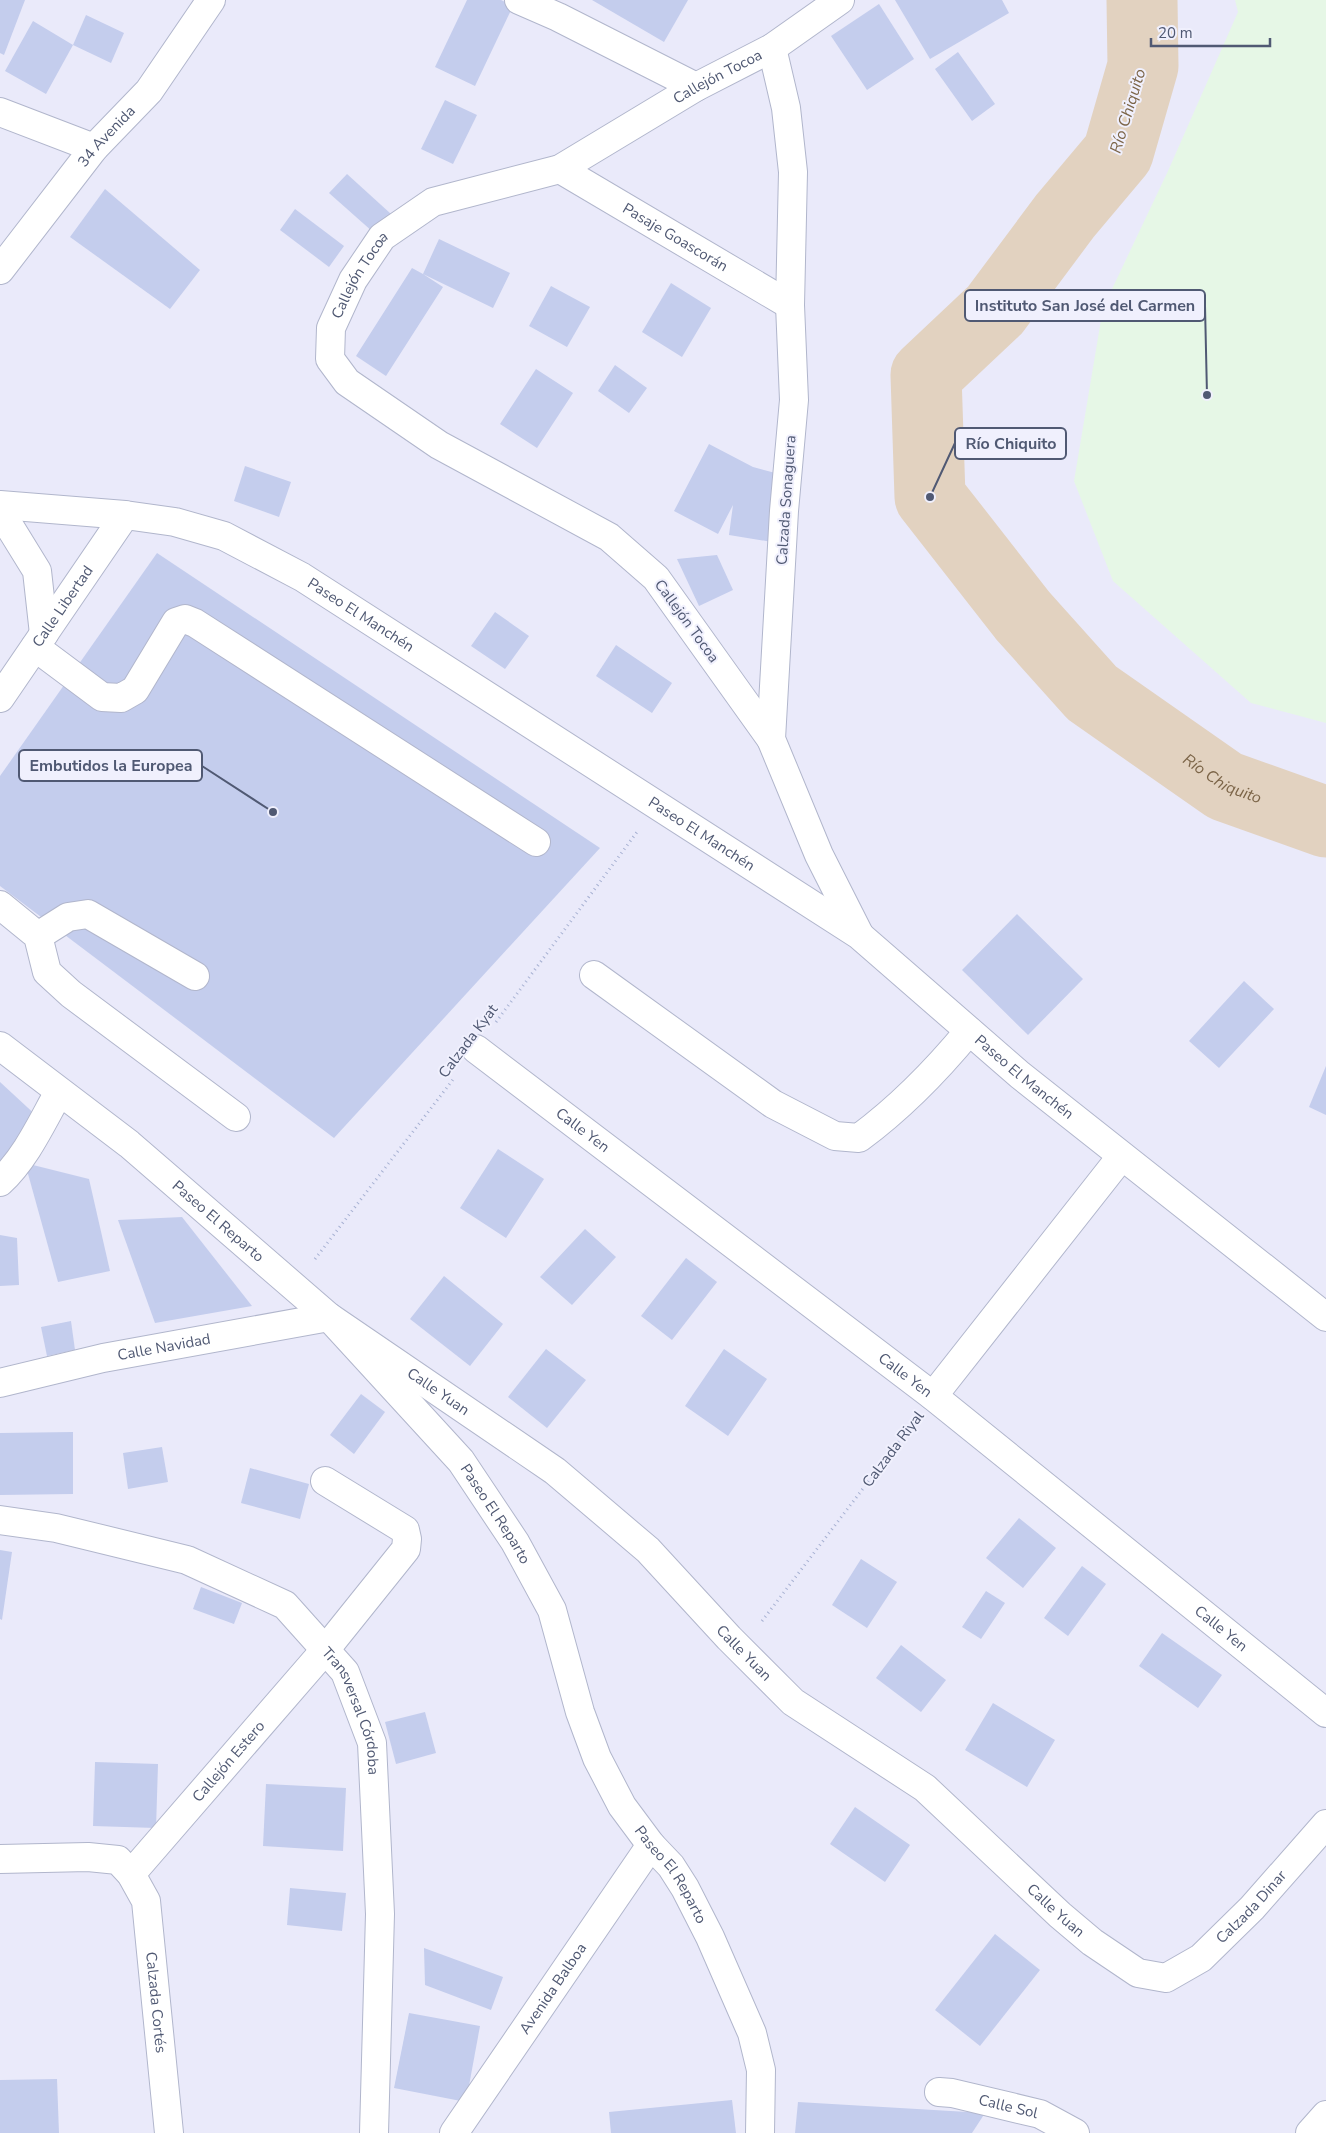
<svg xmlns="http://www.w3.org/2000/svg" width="1326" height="2133" viewBox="0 0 1326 2133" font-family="'Nunito Sans',sans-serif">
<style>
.education{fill:#e6f7e6}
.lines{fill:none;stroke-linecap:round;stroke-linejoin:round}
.river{stroke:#e2d2c0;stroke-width:71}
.building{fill:#c4cded}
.minor-casing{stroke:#b1b6cc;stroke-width:30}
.path{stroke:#a7b1d2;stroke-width:3;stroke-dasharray:1 4;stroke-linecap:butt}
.minor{stroke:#fff;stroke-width:28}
.labels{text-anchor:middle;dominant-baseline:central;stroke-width:4;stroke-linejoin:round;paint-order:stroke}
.street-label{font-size:15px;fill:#505973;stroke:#f0f0fd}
.water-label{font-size:16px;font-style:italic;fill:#7c6548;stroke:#f0f0fd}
.leader{fill:none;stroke:#505973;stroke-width:2}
.callout-dot{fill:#505973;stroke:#f0f0fd;stroke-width:2}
.callout{fill:#f0f0fd;stroke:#505973;stroke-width:2}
.callout-label{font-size:16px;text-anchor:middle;font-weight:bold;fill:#505973}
</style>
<rect width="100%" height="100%" fill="#eaeafa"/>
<polygon class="education" points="1235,0 1326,0 1326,723 1251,703 1113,581 1074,481 1103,308 1168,171 1238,12"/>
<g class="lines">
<path class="river" id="s1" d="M1142,0L1143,66L1118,153L1065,216L995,310L926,375L930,497L1023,616L1092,693L1225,786L1326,822"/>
</g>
<g class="building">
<polygon points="0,0 25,0 4,55 0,53"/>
<polygon points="467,0 501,0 513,6 475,86 435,67"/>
<polygon points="592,0 688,0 664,42"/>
<polygon points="895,0 1002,0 1009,13 930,59"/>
<polygon points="879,4 914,59 867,90 831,36"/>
<polygon points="86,15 124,33 111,63 73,45"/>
<polygon points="33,21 73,45 46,94 5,71"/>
<polygon points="958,52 995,104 972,121 935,69"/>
<polygon points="445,100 477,115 453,164 421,149"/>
<polygon points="347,174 391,214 373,232 329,193"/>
<polygon points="105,189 200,270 170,309 70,237"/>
<polygon points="295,209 344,246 329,267 280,230"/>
<polygon points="439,239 510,273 493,308 423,274 443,287 386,376 356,356 412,268 423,274"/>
<polygon points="671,283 711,308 682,357 642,332"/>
<polygon points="551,286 590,307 567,347 529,326"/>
<polygon points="615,365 647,388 629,413 598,391"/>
<polygon points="536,369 573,393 537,448 500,424"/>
<polygon points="709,444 753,467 783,475 772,542 729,535 733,505 718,534 674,511"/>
<polygon points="245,466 291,482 279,517 234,501"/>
<polygon points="157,553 600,848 334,1138 0,886 0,776"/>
<polygon points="717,555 733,590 699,606 677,559"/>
<polygon points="495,612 529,636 505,669 471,646"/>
<polygon points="616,645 672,683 652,713 596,676"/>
<polygon points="1017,914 1083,979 1028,1035 962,970"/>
<polygon points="1244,981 1274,1009 1219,1068 1189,1041"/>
<polygon points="1326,1066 1326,1115 1309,1107"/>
<polygon points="0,1082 40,1119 0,1167"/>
<polygon points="498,1149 544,1179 506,1238 460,1208"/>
<polygon points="25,1163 89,1179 110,1271 58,1282"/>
<polygon points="182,1217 252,1306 155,1323 118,1220"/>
<polygon points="585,1229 616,1257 572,1305 540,1277"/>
<polygon points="0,1235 17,1238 19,1285 0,1286"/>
<polygon points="686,1258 717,1282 672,1340 641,1316"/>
<polygon points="444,1276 503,1324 470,1366 410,1319"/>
<polygon points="71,1321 75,1350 47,1356 41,1327"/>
<polygon points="546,1349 586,1380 547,1428 508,1397"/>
<polygon points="724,1349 767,1379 728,1436 685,1406"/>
<polygon points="361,1394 385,1412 354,1454 330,1435"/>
<polygon points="73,1432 73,1494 0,1495 0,1433"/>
<polygon points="162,1447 168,1482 128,1489 123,1453"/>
<polygon points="250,1468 309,1484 300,1519 241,1503"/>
<polygon points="1019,1518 1056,1548 1023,1588 986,1558"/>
<polygon points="0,1550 12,1552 2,1620 0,1619"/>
<polygon points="861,1559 897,1582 867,1628 832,1605"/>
<polygon points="1082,1566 1106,1584 1068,1636 1044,1618"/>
<polygon points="201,1587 242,1603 234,1624 193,1609"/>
<polygon points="986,1591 1005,1603 981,1639 962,1627"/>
<polygon points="1162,1633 1222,1675 1198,1708 1139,1666"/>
<polygon points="901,1645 946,1680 921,1712 876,1678"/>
<polygon points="993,1703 1055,1740 1027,1787 965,1750"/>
<polygon points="425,1712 436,1753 396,1764 385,1722"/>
<polygon points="95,1762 158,1764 156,1828 93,1826"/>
<polygon points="266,1784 346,1788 343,1851 263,1846"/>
<polygon points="855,1807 910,1845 885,1882 830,1844"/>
<polygon points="290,1888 346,1893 342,1931 287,1925"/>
<polygon points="995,1934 1040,1970 980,2046 935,2010"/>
<polygon points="424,1948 503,1977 491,2010 425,1985"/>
<polygon points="409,2013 480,2026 466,2102 394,2088"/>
<polygon points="57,2079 59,2133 0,2133 0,2080"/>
<polygon points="732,2100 736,2133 611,2133 609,2112"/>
<polygon points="798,2102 985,2113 972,2133 795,2133"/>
</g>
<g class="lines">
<g class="minor-casing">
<g id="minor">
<polyline points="519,0 558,17 696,87"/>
<polyline points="772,48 786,108 793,172 790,305 794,400 784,511 771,739 819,855 859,934"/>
<polyline points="0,112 94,148"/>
<path id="s2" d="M560,169L790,305"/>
<path id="s3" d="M0,270L94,148L149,91L211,0"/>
<path id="s4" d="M0,505L125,515L175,522L224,536L302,577L859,935L1020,1075L1326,1317"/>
<polyline points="0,511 37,571 44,634"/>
<polyline points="35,647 102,697 121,698 135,690 176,622 185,619 195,623 536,842"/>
<path id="s5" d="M0,698L125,515"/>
<path id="s6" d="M771,739L656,578L609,537L439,445L347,382L330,359L331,328L353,280L382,237L433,202L560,169L696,87L772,48L840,0"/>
<polyline points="0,905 38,936 47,972 71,994 236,1117"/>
<polyline points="38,936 68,917 88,914 195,976"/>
<path d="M594,975L773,1104L835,1136L859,1138C901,1107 936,1071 969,1031"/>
<path id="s7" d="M0,1046L129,1144L329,1317L461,1461L515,1542L552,1610L580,1712L597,1758L622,1806L651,1845L671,1866L685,1888L710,1937L752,2033L761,2070L760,2133"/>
<path id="s8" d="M476,1049L933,1396L1326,1713"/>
<path d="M0,1182C26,1158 42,1122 59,1092"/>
<path id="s9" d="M0,1383L103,1358L329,1317L555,1471L648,1550L729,1638L793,1702L925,1788L1060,1915L1092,1942L1138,1973L1166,1978L1201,1958L1252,1908L1326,1824"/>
<polyline points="933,1396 1121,1157"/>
<path id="s10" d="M0,1520L56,1528L187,1560L285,1605L345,1672L372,1743L380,1914L374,2133"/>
<path id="s11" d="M0,1859L88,1857L118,1860L131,1874L146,1901L169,2133"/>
<path id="s12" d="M131,1874L325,1650L406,1549L407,1539L405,1530L325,1481"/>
<path id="s13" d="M939,2092L952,2093L1040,2114L1075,2133"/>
<path id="s14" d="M454,2133L651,1845"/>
<polyline points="1310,2133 1326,2115"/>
</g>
</g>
<g class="path">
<polyline points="496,1022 637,832"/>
<polyline points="315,1259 455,1077"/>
<polyline points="762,1621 913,1423"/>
</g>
<use href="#minor" class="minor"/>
</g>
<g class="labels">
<g class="street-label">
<text stroke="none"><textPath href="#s6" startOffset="1105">Callejón Tocoa</textPath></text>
<text stroke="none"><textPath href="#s3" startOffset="171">34 Avenida</textPath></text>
<text stroke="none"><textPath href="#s2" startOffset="134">Pasaje Goascorán</textPath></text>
<text stroke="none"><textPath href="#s6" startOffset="685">Callejón Tocoa</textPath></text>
<text transform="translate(786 500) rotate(-86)">Calzada Sonaguera</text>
<text stroke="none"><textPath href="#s5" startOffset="111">Calle Libertad</textPath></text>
<text stroke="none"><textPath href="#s4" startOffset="385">Paseo El Manchén</textPath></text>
<text transform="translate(687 621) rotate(54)">Callejón Tocoa</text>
<text stroke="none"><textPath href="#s4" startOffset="790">Paseo El Manchén</textPath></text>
<text transform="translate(468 1041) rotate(-53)">Calzada Kyat</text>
<text stroke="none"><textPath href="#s4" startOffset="1195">Paseo El Manchén</textPath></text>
<text stroke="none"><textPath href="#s8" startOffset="134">Calle Yen</textPath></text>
<text stroke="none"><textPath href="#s7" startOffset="280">Paseo El Reparto</textPath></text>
<text stroke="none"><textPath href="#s9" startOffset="168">Calle Navidad</textPath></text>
<text stroke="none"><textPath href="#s8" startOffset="539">Calle Yen</textPath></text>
<text stroke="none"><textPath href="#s9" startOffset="468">Calle Yuan</textPath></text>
<text transform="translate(893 1449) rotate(-53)">Calzada Riyal</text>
<text stroke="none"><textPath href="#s7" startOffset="685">Paseo El Reparto</textPath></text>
<text stroke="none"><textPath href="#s8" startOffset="944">Calle Yen</textPath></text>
<text stroke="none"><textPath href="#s9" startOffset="872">Calle Yuan</textPath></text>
<text stroke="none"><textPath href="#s10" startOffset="428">Transversal Córdoba</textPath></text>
<text stroke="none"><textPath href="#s12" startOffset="149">Callejón Estero</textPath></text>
<text stroke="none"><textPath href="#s7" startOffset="1090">Paseo El Reparto</textPath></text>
<text stroke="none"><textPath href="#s9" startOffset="1522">Calzada Dinar</textPath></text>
<text stroke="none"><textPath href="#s9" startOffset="1278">Calle Yuan</textPath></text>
<text stroke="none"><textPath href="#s14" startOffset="175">Avenida Balboa</textPath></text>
<text stroke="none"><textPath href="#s11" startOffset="270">Calzada Cortés</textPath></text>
<text stroke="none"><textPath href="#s13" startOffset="71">Calle Sol</textPath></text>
</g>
<g class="water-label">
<text transform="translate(1128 111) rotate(-73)">Río Chiquito</text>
<text stroke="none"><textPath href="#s1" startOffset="984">Río Chiquito</textPath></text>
</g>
</g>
<path class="leader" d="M1207 395L1205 306M930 497L955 443M273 812L202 766"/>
<g class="callout-dot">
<circle cx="1207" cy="395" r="5"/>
<circle cx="930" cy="497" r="5"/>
<circle cx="273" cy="812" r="5"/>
</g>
<g class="callout">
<rect x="965" y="290" width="240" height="31" rx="5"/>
<rect x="955" y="428" width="111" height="31" rx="5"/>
<rect x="19" y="750" width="183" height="31" rx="5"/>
</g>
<g class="callout-label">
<text x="1085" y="311">Instituto San José del Carmen</text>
<text x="1011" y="449">Río Chiquito</text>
<text x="111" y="771">Embutidos la Europea</text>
</g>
<path d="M1151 38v8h119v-8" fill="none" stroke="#505973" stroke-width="2.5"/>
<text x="1158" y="38" font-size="15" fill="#505973" stroke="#f0f0fd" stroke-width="4" paint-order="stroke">20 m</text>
</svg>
